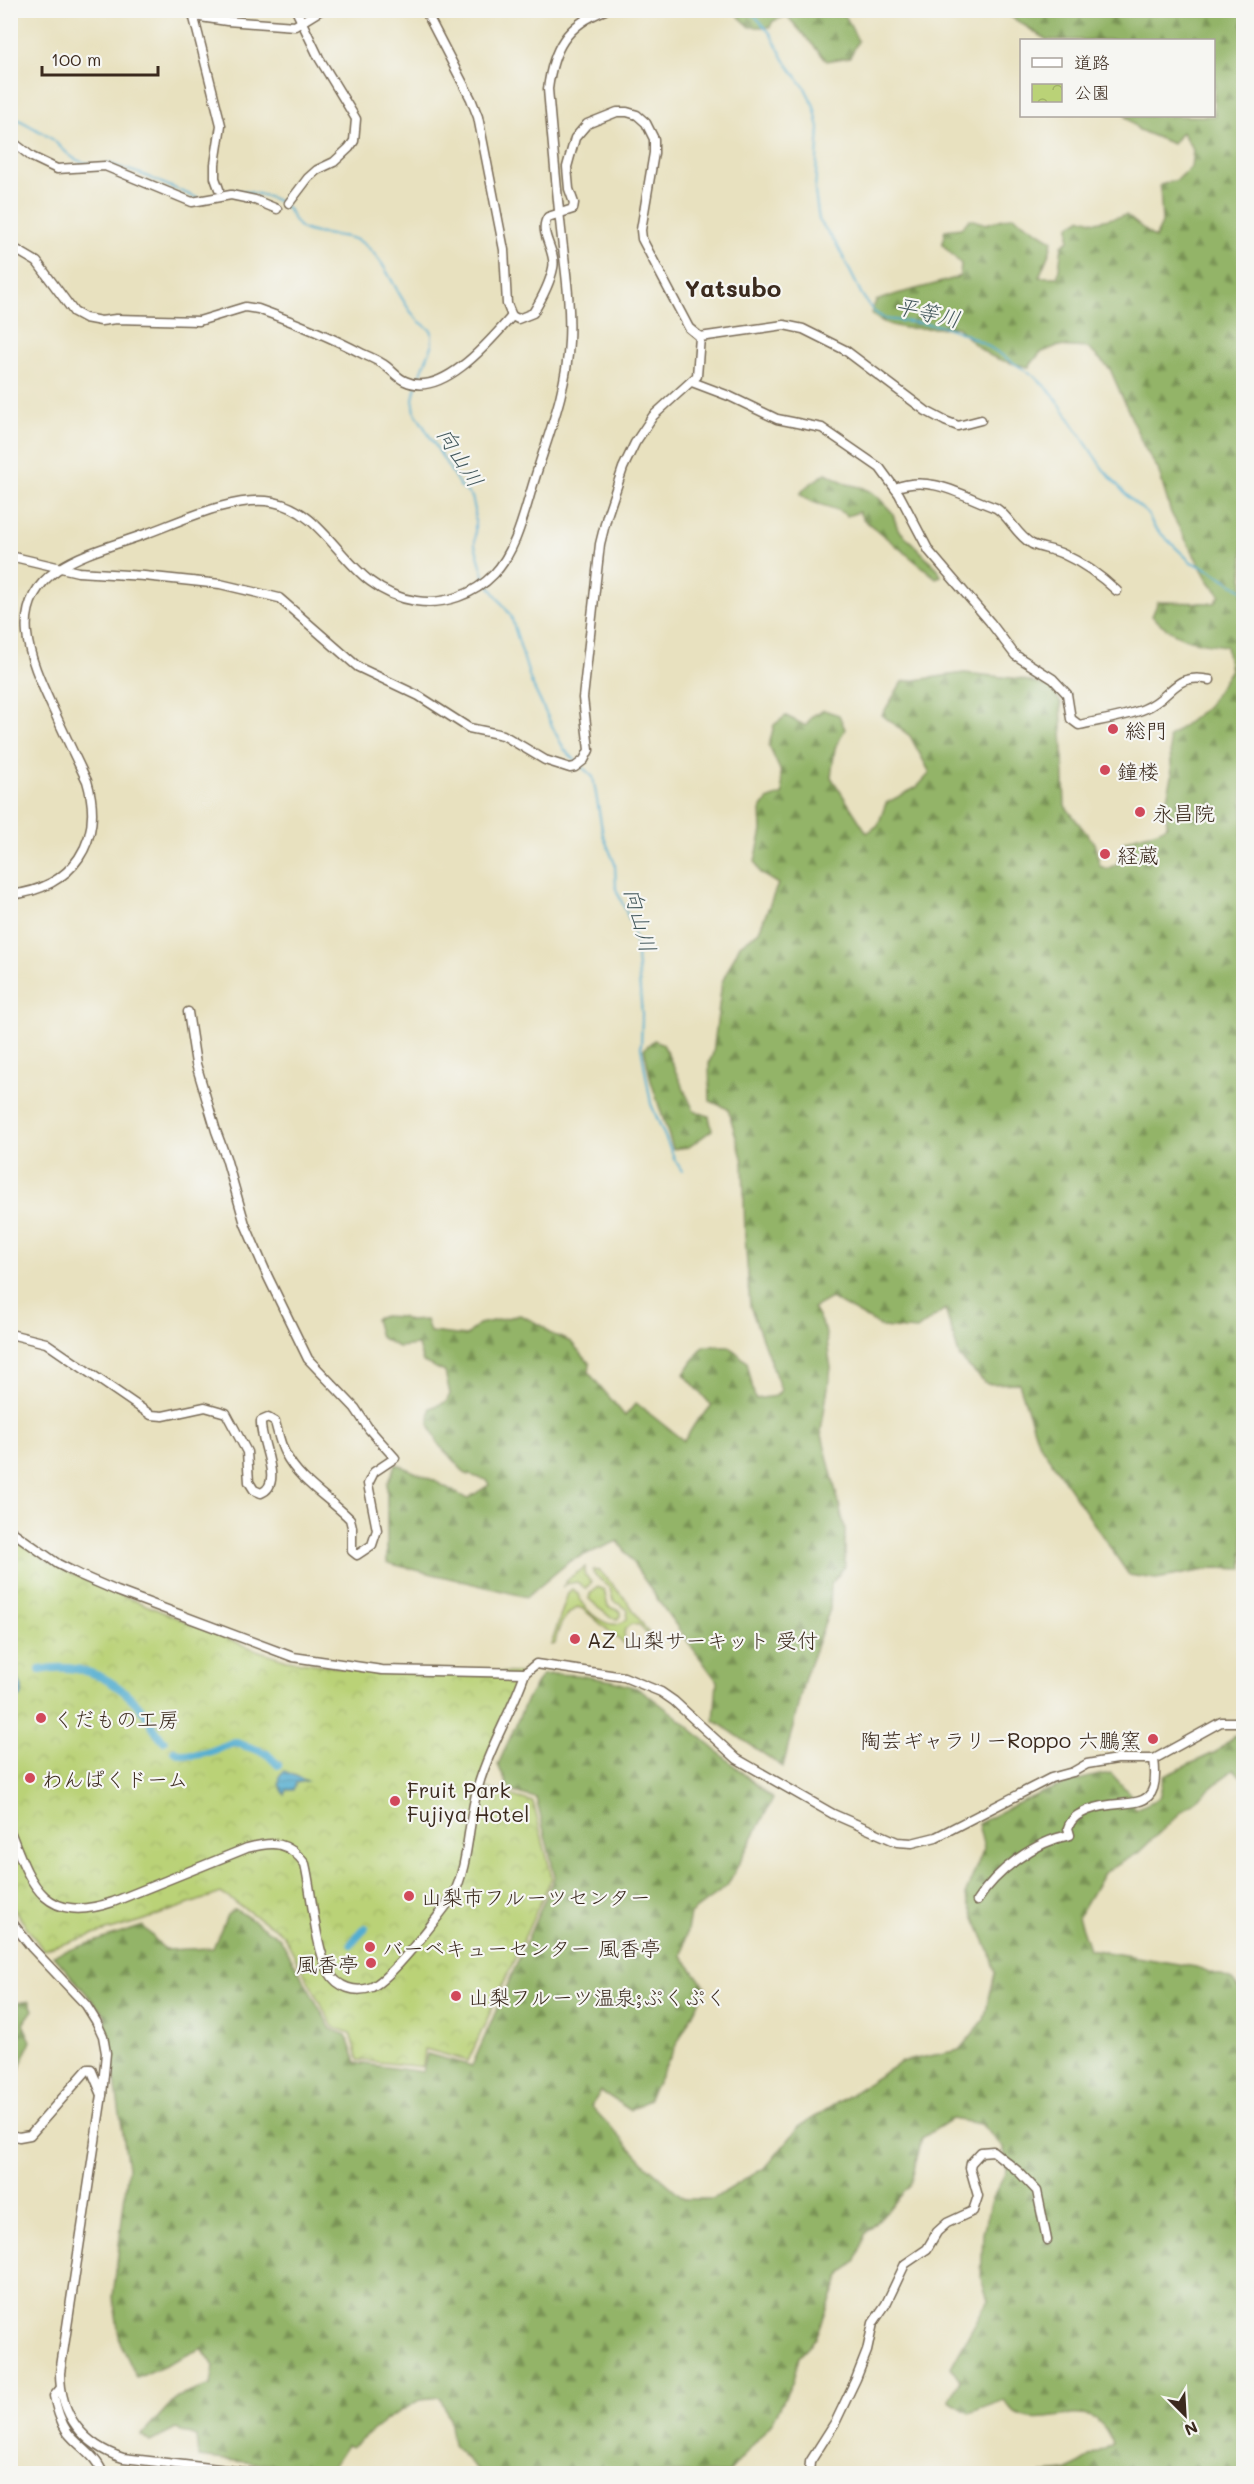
<svg xmlns="http://www.w3.org/2000/svg" width="1254" height="2484" viewBox="0 0 1254 2484" font-family="Mali,'Klee One',sans-serif">
<style>
.grass{fill:#bad277;stroke:#7a7e4a;stroke-width:1.5}
.forest{fill:url(#forest-firs);stroke:#676f43;stroke-width:1.5}
.park{fill:url(#park-crowns);stroke:#7a7e4a;stroke-width:1.5}
.water{fill:url(#water-rules);stroke:#466c77;stroke-width:1.5}
.lines{fill:none;stroke-linecap:round;stroke-linejoin:round}
.stream{stroke:#52add0;stroke-width:2}
.canal{stroke:#52add0;stroke-width:8}
.minor-casing{stroke:#786a56;stroke-width:11}
.minor{stroke:#fff;stroke-width:8}
.poi-dot{fill:#d1495b;stroke:#f6f6f2;stroke-width:2}
.labels{text-anchor:middle;dominant-baseline:central;stroke-width:4.5;stroke-linejoin:round;paint-order:stroke}
.poi-label{font-size:21px;fill:#3b2a1e;stroke:#f6f6f2;text-anchor:start}
.water-label{font-size:22px;font-style:italic;fill:#43585c;stroke:#f6f6f2}
.quarter-label{font-size:24px;font-weight:bold;fill:#3b2a1e;stroke:#f6f6f2}
</style>
<defs>
<pattern id="forest-firs" width="22" height="20" patternUnits="userSpaceOnUse" patternTransform="scale(1.5)"><rect width="22" height="20" fill="#93b468"/><path d="M5 1l3.5 6h-7zM16 11l3.5 6h-7z" fill="#799355"/></pattern>
<pattern id="park-crowns" width="20" height="18" patternUnits="userSpaceOnUse" patternTransform="scale(1.5)"><rect width="20" height="18" fill="#bad277"/><path d="M2 6a3 3 0 1 1 6 0M12 15a3 3 0 1 1 6 0" fill="none" stroke="#a1b466"/></pattern>
<pattern id="water-rules" width="6" height="5" patternUnits="userSpaceOnUse" patternTransform="scale(1.5)"><rect width="6" height="5" fill="#52add0"/><path d="M0 2.5h6" fill="none" stroke="#458da8"/></pattern>
</defs>
<rect width="100%" height="100%" fill="#f6f6f2"/>
<filter id="ink" filterUnits="userSpaceOnUse"><feTurbulence type="fractalNoise" baseFrequency=".0167" numOctaves="2"/><feDisplacementMap in="SourceGraphic" scale="12" xChannelSelector="R" yChannelSelector="G"/><feConvolveMatrix kernelMatrix="1 2 1 2 8 2 1 2 1" color-interpolation-filters="sRGB"/></filter>
<filter id="wash" filterUnits="userSpaceOnUse"><feTurbulence type="fractalNoise" baseFrequency=".008" numOctaves="4" result="noise"/><feDisplacementMap in="SourceGraphic" scale="24" xChannelSelector="R" yChannelSelector="G"/><feGaussianBlur stdDeviation="1.35" result="paint"/><feColorMatrix in="noise" values="0 0 0 0 0 0 0 0 0 0 0 0 0 0 0 0 0 1.4 0 .05"/><feComposite in="paint" operator="in"/></filter>
<g filter="url(#wash)">
<rect width="100%" height="100%" fill="#e8e1bf"/>
<g class="grass">
<polygon points="585,1567 585,1576 592,1582 585,1589 577,1582 566,1584 562,1588 568,1579"/>
<path d="M593,1570L600,1571L628,1602L652,1638L650,1639L640,1625L631,1624L625,1629C622,1640 628,1642 635,1647H628L583,1609L578,1607C563,1615 558,1628 555,1644L551,1645L568,1593L572,1589C579,1592 579,1598 583,1604C593,1618 613,1632 627,1619L628,1610L613,1600L610,1588L593,1573Z"/>
<polygon points="598,1587 604,1590 608,1606 621,1612 621,1616 618,1619 611,1618 589,1599 590,1594"/>
</g>
<g class="forest">
<polygon points="733,11 838,11 846,17 858,41 850,57 827,61 787,16 773,21 770,27 750,27"/>
<path d="M1002,11H1243V1569L1216,1568L1156,1579L1129,1575L1038,1442L1019,1383L987,1384L960,1358L945,1309L917,1330L882,1327L831,1298L813,1308L825,1329L831,1368L821,1431L845,1529V1566L831,1584L830,1609L805,1677L783,1767L714,1720L717,1681L667,1613L618,1541L570,1561L527,1597L387,1563V1484L396,1464L433,1480L467,1499L489,1485L487,1480L466,1474L439,1445L429,1424L430,1408L446,1402L450,1394L445,1372L423,1362L418,1345L398,1347L380,1337L375,1319L384,1316L401,1317L408,1321L426,1320L430,1332L466,1336L479,1324L520,1315L543,1326L549,1333L571,1342L590,1364L589,1373L625,1416L636,1403L684,1441L696,1422L712,1406L684,1374L703,1346H729L747,1362L755,1399L776,1396L781,1390L750,1306L745,1236L743,1161L728,1109L710,1101L709,1063L713,1053L722,982L740,945L759,931L778,884L760,873L755,861L762,831L761,809L767,800L783,794L780,770L769,746L774,725L786,716L806,726L812,716L824,710L839,715L845,729L835,748L831,777L867,833L878,825L886,803L917,787L930,773L910,736L882,715L902,682L964,673L1021,679L1051,688L1061,703L1065,806L1094,843L1100,866L1107,869L1117,864L1123,843C1137,832 1153,836 1167,826L1166,802L1172,777L1169,737L1207,707L1230,671L1226,646C1193,642 1177,641 1152,616L1158,602L1215,603L1220,595L1208,580L1171,513L1158,469L1144,447L1110,369L1088,348L1057,346L1040,353L1029,367C991,360 984,355 957,327C929,327 892,335 871,313L876,301C903,290 933,287 960,276L961,264L942,244L945,230L961,228L970,219L986,224L1013,216L1052,240L1050,251L1039,277H1058L1062,245L1069,240V226L1082,218L1096,222L1126,215L1155,238L1162,223L1160,185L1177,180L1191,167L1193,150L1182,132L1173,144L1139,130L1125,116H1214V40H1047Z"/>
<path d="M826,473L847,484L864,488L877,496L892,512L898,529L938,569L941,576L936,578L863,519L859,512L847,516C833,504 813,507 800,494L806,487Z"/>
<polygon points="654,1040 663,1044 694,1111 709,1116 712,1130 689,1147 673,1149 651,1081 644,1049"/>
<path d="M553,1674L576,1675L613,1681L640,1689L676,1716L773,1799L727,1886L690,1914L682,1956L706,1988L648,2100L630,2110L601,2091L591,2106L647,2166L685,2199H713L766,2167L799,2127L901,2062L959,2050L984,2020L995,1973L989,1950L965,1895L984,1848L978,1824C1020,1801 1063,1780 1111,1773L1131,1795L1135,1810L1159,1798L1164,1776L1216,1752L1235,1735L1243,1737V1779L1234,1769L1178,1815L1138,1853L1104,1873L1078,1917L1089,1949L1196,1967L1232,1980L1243,1994V2473H1042L1067,2471L1112,2443C1094,2390 1050,2431 1017,2414C1012,2412 1008,2404 1004,2400L969,2413L949,2401L960,2380L951,2367L988,2300L981,2279L983,2233L992,2200L1006,2171L1004,2148L981,2124L952,2119L922,2138L910,2186L865,2234L856,2261L840,2276L816,2338L799,2356L793,2381L773,2421L729,2473H481L453,2445L449,2418L440,2397L421,2399L389,2418L352,2447L347,2445L330,2471L198,2457L196,2436L176,2429L151,2442L142,2435L177,2397L211,2385L214,2366L202,2348L137,2378L120,2342L113,2297L128,2167L105,2015L53,1955L143,1926L165,1950L213,1948L227,1915L235,1909L280,1938L331,2029L346,2035L356,2063L423,2072L427,2054L472,2066L555,1876L536,1798L510,1791L498,1765L527,1699L542,1675Z"/>
<polygon points="29,2001 33,2010 23,2024 31,2041 17,2074 11,2081 11,2004"/>
</g>
<polygon class="park" points="10,1534 45,1560 87,1581 253,1649 287,1660 349,1669 521,1673 484,1774 482,1787 533,1802 552,1877 468,2061 425,2049 423,2067 358,2060 350,2033 333,2027 283,1934 221,1893 144,1920 43,1950 11,1905"/>
<g class="water">
<path d="M11,1675C19,1677 25,1688 21,1697L13,1700L11,1707Z"/>
<polygon points="284,1771 307,1781 296,1783 293,1790 287,1790 285,1795 279,1784 280,1775"/>
</g>
<g class="lines">
<g class="stream">
<polyline points="750,10 770,33 785,61 805,88 814,106 819,128 815,192 819,220 837,245 862,295 873,311 885,319 943,326 960,332 983,343 1034,376 1053,394 1103,469 1131,500 1148,514 1154,527 1191,562 1210,570 1244,591"/>
<path d="M10,115C23,122 37,129 49,137C63,147 71,163 90,163"/>
<polyline points="107,163 141,174 197,198"/>
<path d="M226,192C240,188 277,196 287,208C292,214 295,226 303,229C322,238 350,232 365,245C388,263 396,296 415,317C420,324 427,325 432,332V346L418,380"/>
<polyline points="416,386 413,399 415,412 460,486 472,497 475,510 475,545 485,579"/>
<polyline points="488,584 511,616 531,682 555,732 564,749 577,762"/>
<polyline points="581,766 593,777 603,835 615,864 616,889 632,925 636,945 642,1014 641,1047 651,1104 675,1160 682,1171"/>
</g>
<g class="canal">
<path d="M40,1670C81,1661 118,1680 143,1711C150,1721 155,1732 164,1741"/>
<path d="M174,1751C196,1761 214,1750 234,1742L266,1753L278,1765"/>
<polyline points="351,1944 365,1928"/>
</g>
</g>
</g>
<g filter="url(#ink)">
<g class="lines">
<g class="minor-casing">
<g id="minor">
<polyline points="192,10 221,125 215,164 215,178 219,189"/>
<polyline points="425,10 471,99 478,117 504,250 507,304 512,316"/>
<polyline points="194,16 227,21 295,26 321,10"/>
<polyline points="10,140 32,157 57,169 105,166 192,202 231,195 255,200 277,209"/>
<polyline points="289,203 308,178 317,170 334,162 349,148 354,141 356,119 319,58 296,10"/>
<path d="M10,246L37,262L74,312L85,318L101,321L116,319L199,321L245,307L258,309C294,322 329,336 363,354C370,357 377,360 383,364C391,369 397,378 405,381C442,399 491,340 512,316"/>
<path d="M512,316L518,319L533,313C541,300 550,283 553,268C557,251 537,232 548,217L573,209L574,203L569,189L567,167L575,138L587,124L617,112H627L637,115L646,123L654,139V153L641,230L642,239L689,328L700,337L784,325L803,329L845,350L926,411L945,421L958,426L981,420"/>
<path d="M692,382L729,396L777,419L822,428L880,468L899,494L929,551L990,622L1015,655L1053,679L1067,694L1071,719L1079,725C1101,720 1125,717 1144,709C1174,697 1172,672 1210,680"/>
<path d="M895,488C931,474 962,496 996,508C1011,518 1016,535 1032,544C1042,549 1053,549 1063,554C1083,563 1101,576 1117,591"/>
<polyline points="10,556 78,572 144,576 220,584 279,598 358,667 419,696 469,728 503,735 545,760 570,768 575,767 584,760 589,750 583,698 600,544 607,516 623,468 635,443 653,416 697,376 700,337"/>
<path d="M10,895C73,888 105,841 87,781C75,757 64,733 53,709C32,663 4,607 57,570C83,552 119,544 148,533C183,520 235,495 273,502C333,513 345,591 416,601C444,605 474,595 494,574C517,550 525,509 535,478C549,433 567,389 569,341C571,304 565,267 561,230C556,183 552,136 548,89C553,49 566,25 605,10"/>
<path d="M10,1334L46,1343L151,1415L163,1416L205,1407L226,1413L247,1452L249,1482L254,1490L261,1493C285,1484 259,1441 261,1421L268,1418L275,1422C278,1432 280,1444 285,1453C299,1481 328,1497 350,1519L352,1527V1551L357,1555L372,1545L377,1530L368,1484L374,1472L395,1458L369,1429L355,1408L308,1359L268,1277L245,1224L226,1158L216,1131L196,1064L188,1012"/>
<polyline points="10,1530 58,1564 80,1575 117,1591 293,1657 382,1670 525,1673"/>
<path d="M10,1831C31,1885 44,1925 113,1902L247,1848C274,1841 288,1841 305,1864C312,1893 315,1948 329,1972C337,1987 356,1994 372,1987C394,1976 436,1919 452,1898C470,1863 467,1824 478,1787C489,1747 512,1712 525,1673L536,1664L624,1677L661,1692L674,1701L737,1759L833,1814L897,1842L912,1843L936,1837L1051,1778L1073,1772L1087,1764L1117,1759H1154L1221,1722H1244"/>
<path d="M977,1901C996,1871 1035,1841 1070,1835L1068,1828C1072,1817 1079,1814 1088,1810C1127,1795 1162,1819 1154,1759"/>
<path d="M10,1920L32,1948L86,2005L96,2021L103,2036L106,2053L102,2095L60,2373C60,2415 83,2445 123,2458L263,2474"/>
<polyline points="10,2135 19,2137 30,2135 88,2069 91,2069 102,2095"/>
<path d="M60,2389L54,2396C57,2409 60,2421 68,2433C79,2447 97,2456 103,2474"/>
<polyline points="809,2474 810,2462 836,2421 856,2379 867,2351 873,2323 886,2304 905,2264 927,2249 937,2232 947,2223 973,2211 978,2196 970,2168 971,2163 981,2152 993,2151 1019,2172 1037,2191 1047,2240"/>
</g>
</g>
<use href="#minor" class="minor"/>
</g>
</g>
<g class="poi-dot">
<circle cx="1113" cy="729" r="6"/>
<circle cx="1105" cy="770" r="6"/>
<circle cx="1140" cy="812" r="6"/>
<circle cx="1105" cy="854" r="6"/>
<circle cx="575" cy="1639" r="6"/>
<circle cx="41" cy="1718" r="6"/>
<circle cx="1153" cy="1739" r="6"/>
<circle cx="30" cy="1778" r="6"/>
<circle cx="395" cy="1801" r="6"/>
<circle cx="409" cy="1896" r="6"/>
<circle cx="370" cy="1947" r="6"/>
<circle cx="371" cy="1963" r="6"/>
<circle cx="456" cy="1996" r="6"/>
</g>
<g class="labels">
<g class="poi-label">
<text x="1125" y="729">総門</text>
<text x="1117" y="770">鐘楼</text>
<text x="1152" y="812">永昌院</text>
<text x="1117" y="854">経蔵</text>
<text x="587" y="1639">AZ 山梨サーキット 受付</text>
<text x="53" y="1718">くだもの工房</text>
<text x="1141" y="1739" text-anchor="end">陶芸ギャラリーRoppo 六鵬窯</text>
<text x="42" y="1778">わんぱくドーム</text>
<text x="407" y="1789">Fruit Park<tspan x="407" dy="24">Fujiya Hotel</tspan></text>
<text x="421" y="1896">山梨市フルーツセンター</text>
<text x="382" y="1947">バーベキューセンター 風香亭</text>
<text x="359" y="1963" text-anchor="end">風香亭</text>
<text x="468" y="1996">山梨フルーツ温泉;ぷくぷく</text>
</g>
<g class="water-label">
<text transform="translate(928 312) rotate(13)">平等川</text>
<text transform="translate(461 457) rotate(58)">向山川</text>
<text transform="translate(641 920) rotate(75)">向山川</text>
</g>
<g class="quarter-label">
<text x="733" y="287">Yatsubo</text>
</g>
</g>
<rect width="1254" height="2484" fill="none" stroke="#f6f6f2" stroke-width="36"/>
<rect x="1020" y="39" width="195" height="78" fill="#f6f6f2" stroke="#aba49d" stroke-width="1.5"/>
<rect x="1032" y="58" width="30" height="9" fill="#ffffff" stroke="#aba49d" stroke-width="1.5"/>
<text x="1074" y="69" font-size="18" fill="#3b2a1e">道路</text>
<rect x="1032" y="84" width="30" height="18" fill="url(#park-crowns)" stroke="#aba49d" stroke-width="1.5"/>
<text x="1074" y="99" font-size="18" fill="#3b2a1e">公園</text>
<g transform="translate(1185 2415) rotate(156)" stroke="#f6f6f2" stroke-width="4.5" paint-order="stroke">
<path d="M0-4.5L10 22L0 15L-10 22Z" fill="#3b2a1e"/>
<text y="-9" font-size="16" font-weight="bold" text-anchor="middle" fill="#3b2a1e">N</text>
</g>
<path d="M42 66v9h116v-9" fill="none" stroke="#3b2a1e" stroke-width="3"/>
<text x="51" y="66" font-size="18" fill="#3b2a1e" stroke="#f6f6f2" stroke-width="4.5" paint-order="stroke">100 m</text>
</svg>
